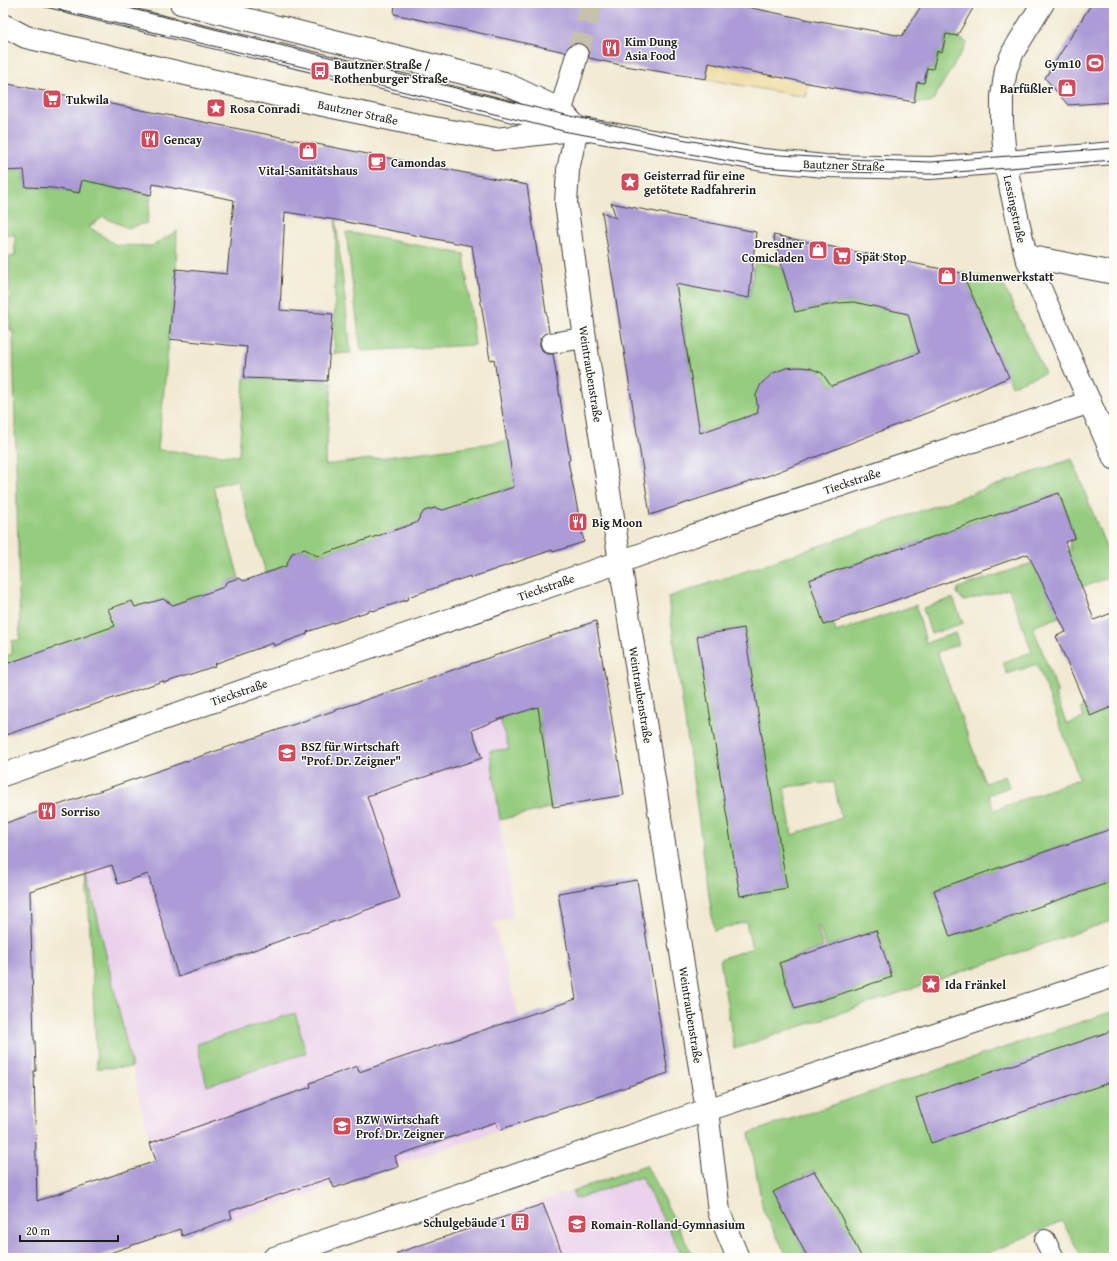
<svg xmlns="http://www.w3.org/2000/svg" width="1117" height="1261" viewBox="0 0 1117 1261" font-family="'Gentium Book Plus',serif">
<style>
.built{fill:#ebd1eb}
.green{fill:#96cc7f;stroke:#59744e;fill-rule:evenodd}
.sand{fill:#eeda9e;stroke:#857b5d}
.building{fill:#ac9bd6}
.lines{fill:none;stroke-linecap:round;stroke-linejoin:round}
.minor-tunnel{stroke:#c6c0ad;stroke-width:22;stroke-dasharray:22 11;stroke-linecap:butt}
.service-casing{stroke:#3c3b37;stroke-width:22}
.minor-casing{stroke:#3c3b37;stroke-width:24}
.tertiary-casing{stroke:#3c3b37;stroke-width:24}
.primary-casing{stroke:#3c3b37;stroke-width:24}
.service{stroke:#fff;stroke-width:20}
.minor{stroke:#fff;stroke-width:22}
.tertiary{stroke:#fff;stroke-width:22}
.primary{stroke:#fff;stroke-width:22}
.tram{stroke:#1c1c1c;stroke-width:1}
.labels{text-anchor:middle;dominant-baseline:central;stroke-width:3;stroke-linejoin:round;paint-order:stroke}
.poi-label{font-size:12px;font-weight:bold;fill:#1c1c1c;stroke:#fdfcf7;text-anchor:start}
.street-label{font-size:12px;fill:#1c1c1c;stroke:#fdfcf7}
</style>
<rect width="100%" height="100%" fill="#fdfcf7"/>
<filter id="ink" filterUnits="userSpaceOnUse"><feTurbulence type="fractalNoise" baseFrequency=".025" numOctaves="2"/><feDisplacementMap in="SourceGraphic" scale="8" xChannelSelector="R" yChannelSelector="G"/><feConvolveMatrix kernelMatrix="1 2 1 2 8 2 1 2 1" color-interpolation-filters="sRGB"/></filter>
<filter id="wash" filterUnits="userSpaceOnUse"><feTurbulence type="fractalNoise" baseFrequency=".012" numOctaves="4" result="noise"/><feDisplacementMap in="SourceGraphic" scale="16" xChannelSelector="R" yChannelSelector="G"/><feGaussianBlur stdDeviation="0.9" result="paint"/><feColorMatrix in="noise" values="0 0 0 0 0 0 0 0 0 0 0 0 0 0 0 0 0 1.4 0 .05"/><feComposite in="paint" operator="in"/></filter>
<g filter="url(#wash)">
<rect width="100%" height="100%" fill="#f1e9d1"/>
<g class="built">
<polygon points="500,719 509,749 490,751 513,917 494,923 519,1017 555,1112 182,1236 150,1143 87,872"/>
<polygon points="646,1165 694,1258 380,1258"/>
</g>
<g class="green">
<polygon points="946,34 957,36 967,43 931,103 914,102 917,82 924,83 927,68 933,69 937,51 943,52"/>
<polygon points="3,171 24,171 26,187 53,188 79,193 82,177 93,183 151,195 147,223 128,228 103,217 89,227 116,245 152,246 177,231 176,269 158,450 239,456 244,378 327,381 332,382 325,465 507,441 515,486 466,503 442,514 441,510 435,508 424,511 421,515 423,521 313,557 310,552 305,549 293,553 290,558 292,564 266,573 237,480 213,486 239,578 226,582 224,588 170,606 169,602 163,599 150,603 146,609 136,610 132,601 109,609 115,626 7,665 6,655 12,655 12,641 20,640 13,330 10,330 9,257 15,256 15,235 3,235"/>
<polygon points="336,220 351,353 334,354"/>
<polygon points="346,232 464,254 475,345 361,351"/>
<path d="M755,261L782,267L796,312L838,303L854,302L908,314L948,342L831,386C828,382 825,376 821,373C811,365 798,367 786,368L758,413L700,433L676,280L733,291L732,295L749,298Z"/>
<polygon points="962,273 1001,280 1045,373 1012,386"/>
<path d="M1072,459L1109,555L1114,569V576L1050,598L1067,614L1033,627L1058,693L1055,695L1067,724L1084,718L1080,708L1085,705L1090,716L1114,706V828L934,890L950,937L1114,881V920L734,1049L720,959L752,948L746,922L714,931L668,597L752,569ZM1059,493L1075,538L1069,543L1071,550L958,588L957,593L964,601L1009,589L1032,652L1003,662L1007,674L1037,664L1070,752L1079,779L994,810L988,795L1009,787L1005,776L985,783L937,652L959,644L955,633L926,643L916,605L836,632L833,622L824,625L809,580ZM744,628L787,888L741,895L697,636ZM834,782L841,818L792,835L784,787ZM819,926L826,947L876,930L892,977L795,1009L779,963L823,947L817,927Z"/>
<polygon points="953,598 963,623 931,634 923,608"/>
<polygon points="544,701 540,723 553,807 500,820 490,751 509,749 500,719"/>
<polygon points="87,872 132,1067 97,1068"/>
<polygon points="1114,1011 1114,1258 1082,1258 1062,1221 977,1258 860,1258 814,1170 774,1192 808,1258 788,1258 763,1210 749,1133"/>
<polygon points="295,1013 306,1053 207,1086 197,1044"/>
<polygon points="646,1165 694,1258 684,1258 641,1177 575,1199 573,1191"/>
</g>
<polygon class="sand" points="709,63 809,82 806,97 706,79"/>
<g id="blocks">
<g class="building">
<polygon points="395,3 727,3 820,22 820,21 902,36 923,3 976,3 957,36 946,34 942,52 937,51 933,69 927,68 924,83 917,82 914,102 808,83 709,63 706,79 625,66 589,58 589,52 586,47 580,43 574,43 569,46 565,52 394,14"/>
<polygon points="1092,3 1114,3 1114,102 1068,105 1045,78"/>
<polygon points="3,83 527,185 549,332 544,334 540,338 540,345 542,350 546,354 553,354 570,460 568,461 584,542 553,552 552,550 470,578 470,576 408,597 409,599 373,611 372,610 307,632 307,634 274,646 273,643 214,664 215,666 164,683 163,681 3,736 3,665 115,626 108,609 132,601 135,607 163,599 173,605 224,587 226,582 239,578 244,581 286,566 292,553 305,549 317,556 416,523 424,511 435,508 443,510 514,487 494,359 490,360 472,246 336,220 285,212 280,310 333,314 327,381 244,378 247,347 169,339 176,269 227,274 234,200 153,184 151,195 82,180 79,193 53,188 26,187 24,170 3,171"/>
<polygon points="611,203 756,232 749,298 676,284 700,433 758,413 756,395 761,384 773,373 786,368 799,367 810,368 822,373 831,386 919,353 908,314 854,302 838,303 795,312 773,235 962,273 1009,377 952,403 770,475 650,515 602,212 616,218"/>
<polygon points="1059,493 1075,538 1065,542 1094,620 1114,612 1114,706 1090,716 1056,636 1066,632 1028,554 824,625 809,580"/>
<polygon points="596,621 624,795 553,807 538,707 500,719 472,730 482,758 367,796 400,898 178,977 148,874 118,884 112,865 30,891 34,1040 35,1040 36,1071 34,1071 37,1201 156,1161 150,1143 311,1087 310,1083 357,1066 359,1072 576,999 558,893 637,880 668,1073 499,1130 496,1122 395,1156 398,1167 334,1188 330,1178 230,1211 232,1218 182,1236 180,1229 95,1258 3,1258 3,824"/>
<polygon points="744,628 787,888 740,896 697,636"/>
<polygon points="1114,828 1114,881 950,937 934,890"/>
<polygon points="876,930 892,977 795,1009 779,963"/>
<polygon points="1114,1030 1114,1081 931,1143 916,1098"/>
<polygon points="814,1171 838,1211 862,1258 808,1258 773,1192"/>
<polygon points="543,1204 564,1258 397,1258 397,1253"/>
</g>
</g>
</g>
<g filter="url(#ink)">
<use href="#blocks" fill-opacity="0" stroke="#3c3b37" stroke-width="1"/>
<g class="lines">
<polyline class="minor-tunnel" points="577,55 592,3"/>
<g class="service-casing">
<g id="service">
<polyline points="68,3 367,75 577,128"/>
<polyline points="551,343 585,338"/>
<polyline points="1045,1240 1054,1258"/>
</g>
</g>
<g class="minor-casing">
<g id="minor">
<polyline points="1043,3 1013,52 1006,69 1002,96 1002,123 1006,168 1026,256 1114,458"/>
<polyline points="561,110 577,55"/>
<polyline points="1026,256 1114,273"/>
<polyline points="3,775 291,674 620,562 745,517 1090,402"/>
<polyline points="274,1258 707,1110 1114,976"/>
</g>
</g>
<g class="tertiary-casing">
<polyline id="tertiary" points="577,128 568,170 566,203 585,338 684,971 707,1110 719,1212 738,1258"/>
</g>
<g class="primary-casing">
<g id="primary">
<polyline points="181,3 504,83 561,110 577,128"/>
<polyline points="3,25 26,37 276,95 423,126 496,139 563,131 577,128 763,160 825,166 931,168 1114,153"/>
</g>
</g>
<use href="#service" class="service"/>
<use href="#minor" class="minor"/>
<use href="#tertiary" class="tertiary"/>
<use href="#primary" class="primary"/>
<g class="tram">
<polyline points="28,3 320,71 563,131 762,167 840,172 930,174 1114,160"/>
<polyline points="108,3 566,115 681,139 764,154 845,159 931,162 1114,148"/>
</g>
</g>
</g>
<defs>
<g id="restaurant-square" transform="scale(1)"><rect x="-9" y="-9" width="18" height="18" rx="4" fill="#d1495b" stroke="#fdfcf7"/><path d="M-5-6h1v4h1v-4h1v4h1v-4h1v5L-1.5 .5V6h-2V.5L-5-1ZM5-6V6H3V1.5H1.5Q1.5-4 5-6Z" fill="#fff"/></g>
<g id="stadium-square" transform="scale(1)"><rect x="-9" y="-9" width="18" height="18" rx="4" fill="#d1495b" stroke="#fdfcf7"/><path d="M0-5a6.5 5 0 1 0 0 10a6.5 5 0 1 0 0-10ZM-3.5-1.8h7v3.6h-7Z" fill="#fff"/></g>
<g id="bus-square" transform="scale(1)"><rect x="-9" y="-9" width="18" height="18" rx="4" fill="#d1495b" stroke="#fdfcf7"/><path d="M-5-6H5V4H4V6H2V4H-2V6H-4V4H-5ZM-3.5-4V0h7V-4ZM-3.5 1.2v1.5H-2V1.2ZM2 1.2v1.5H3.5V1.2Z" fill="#fff"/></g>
<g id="shop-square" transform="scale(1)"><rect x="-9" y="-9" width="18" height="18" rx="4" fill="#d1495b" stroke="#fdfcf7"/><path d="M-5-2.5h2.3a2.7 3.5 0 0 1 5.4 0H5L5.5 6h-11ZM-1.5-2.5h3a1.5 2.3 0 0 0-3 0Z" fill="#fff"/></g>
<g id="supermarket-square" transform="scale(1)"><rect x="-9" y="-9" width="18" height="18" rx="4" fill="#d1495b" stroke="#fdfcf7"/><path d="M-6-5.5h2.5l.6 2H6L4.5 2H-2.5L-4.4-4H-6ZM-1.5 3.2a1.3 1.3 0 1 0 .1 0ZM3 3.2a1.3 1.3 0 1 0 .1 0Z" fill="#fff"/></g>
<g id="sight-square" transform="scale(1)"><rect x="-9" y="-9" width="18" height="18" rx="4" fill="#d1495b" stroke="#fdfcf7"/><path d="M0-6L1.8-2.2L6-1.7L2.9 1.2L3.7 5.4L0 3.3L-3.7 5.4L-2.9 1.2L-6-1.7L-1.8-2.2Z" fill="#fff"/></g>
<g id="cafe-square" transform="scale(1)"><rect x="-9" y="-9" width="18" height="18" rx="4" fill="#d1495b" stroke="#fdfcf7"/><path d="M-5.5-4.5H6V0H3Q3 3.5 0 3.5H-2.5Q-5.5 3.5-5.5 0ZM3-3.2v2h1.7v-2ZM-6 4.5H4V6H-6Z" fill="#fff"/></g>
<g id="school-square" transform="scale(1)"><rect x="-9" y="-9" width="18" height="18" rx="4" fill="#d1495b" stroke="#fdfcf7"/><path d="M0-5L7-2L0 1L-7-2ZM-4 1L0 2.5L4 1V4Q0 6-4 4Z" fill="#fff"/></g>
<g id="building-square" transform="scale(1)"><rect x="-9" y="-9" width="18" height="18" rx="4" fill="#d1495b" stroke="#fdfcf7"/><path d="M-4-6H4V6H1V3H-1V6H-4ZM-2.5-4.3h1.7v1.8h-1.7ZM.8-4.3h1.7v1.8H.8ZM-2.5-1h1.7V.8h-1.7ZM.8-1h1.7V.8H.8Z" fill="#fff"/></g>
</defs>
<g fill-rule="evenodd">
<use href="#restaurant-square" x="611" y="48"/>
<use href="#stadium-square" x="1095" y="63"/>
<use href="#bus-square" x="320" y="71"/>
<use href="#shop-square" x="1067" y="88"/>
<use href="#supermarket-square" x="52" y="99"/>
<use href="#sight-square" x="216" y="108"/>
<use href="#restaurant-square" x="150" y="139"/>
<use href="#shop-square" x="308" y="151"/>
<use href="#cafe-square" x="377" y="162"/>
<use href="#sight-square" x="630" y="182"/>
<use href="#shop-square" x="818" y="250"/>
<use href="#supermarket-square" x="842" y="256"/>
<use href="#shop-square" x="947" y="276"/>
<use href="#restaurant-square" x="578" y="522"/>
<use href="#school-square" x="287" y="753"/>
<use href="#restaurant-square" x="47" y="811"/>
<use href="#sight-square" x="931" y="984"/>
<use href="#school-square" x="342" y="1126"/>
<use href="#building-square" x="520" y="1222"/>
<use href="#school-square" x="577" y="1224"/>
</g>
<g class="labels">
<g class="poi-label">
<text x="625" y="41">Kim Dung<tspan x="625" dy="14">Asia Food</tspan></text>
<text x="1081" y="63" text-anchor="end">Gym10</text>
<text x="334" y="64">Bautzner Straße /<tspan x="334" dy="14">Rothenburger Straße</tspan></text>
<text x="1053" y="88" text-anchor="end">Barfüßler</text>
<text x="66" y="99">Tukwila</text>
<text x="230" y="108">Rosa Conradi</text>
<text x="164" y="139">Gencay</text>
<text x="391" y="162">Camondas</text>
<text x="308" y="170" text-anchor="middle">Vital-Sanitätshaus</text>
<text x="644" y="175">Geisterrad für eine<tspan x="644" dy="14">getötete Radfahrerin</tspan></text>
<text x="804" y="243" text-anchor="end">Dresdner<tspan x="804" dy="14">Comicladen</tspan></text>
<text x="856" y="256">Spät Stop</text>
<text x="961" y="276">Blumenwerkstatt</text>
<text x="592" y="522">Big Moon</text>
<text x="301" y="746">BSZ für Wirtschaft<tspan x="301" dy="14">"Prof. Dr. Zeigner"</tspan></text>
<text x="61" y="811">Sorriso</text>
<text x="945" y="984">Ida Fränkel</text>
<text x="356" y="1119">BZW Wirtschaft<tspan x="356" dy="14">Prof. Dr. Zeigner</tspan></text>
<text x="506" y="1222" text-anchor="end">Schulgebäude 1</text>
<text x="591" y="1224">Romain-Rolland-Gymnasium</text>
</g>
<g class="street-label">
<text transform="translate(358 112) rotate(12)">Bautzner Straße</text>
<text transform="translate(844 165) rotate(2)">Bautzner Straße</text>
<text transform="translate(1015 209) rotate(78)">Lessingstraße</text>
<text transform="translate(591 374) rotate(81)">Weintraubenstraße</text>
<text transform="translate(852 481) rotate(-18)">Tieckstraße</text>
<text transform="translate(546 587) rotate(-19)">Tieckstraße</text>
<text transform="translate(239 692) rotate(-19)">Tieckstraße</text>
<text transform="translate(641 695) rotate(81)">Weintraubenstraße</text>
<text transform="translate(691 1015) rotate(81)">Weintraubenstraße</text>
</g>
</g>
<rect width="1117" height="1261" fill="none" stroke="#fdfcf7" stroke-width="16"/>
<path d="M20 1235v6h98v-6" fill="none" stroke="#1c1c1c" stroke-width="2"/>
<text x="26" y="1235" font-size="12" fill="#1c1c1c" stroke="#fdfcf7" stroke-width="3" paint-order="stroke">20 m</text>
</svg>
